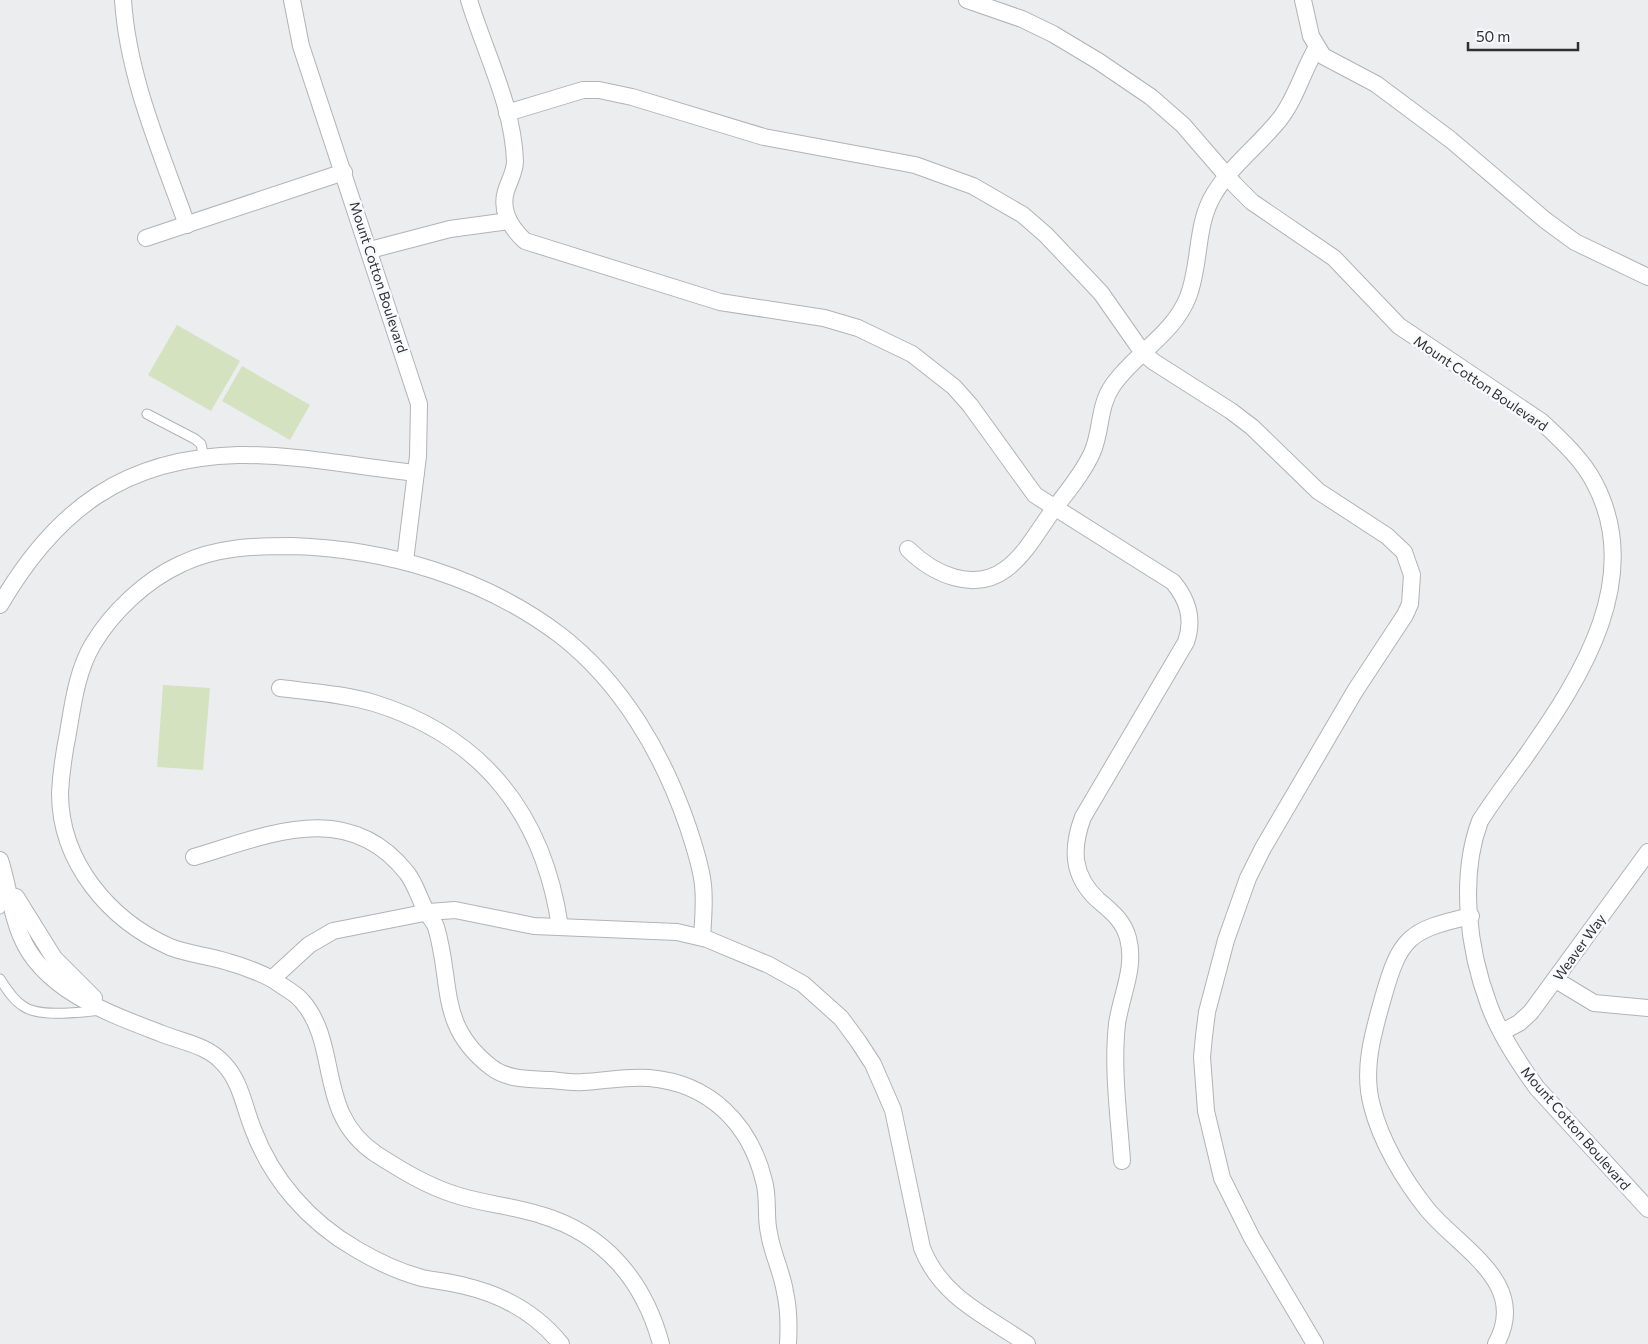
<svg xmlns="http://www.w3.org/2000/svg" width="1648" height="1344" viewBox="0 0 1648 1344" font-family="Commissioner,sans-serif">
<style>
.green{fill:#d5e2bf}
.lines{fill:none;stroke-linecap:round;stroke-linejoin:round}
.lane-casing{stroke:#b2b3b6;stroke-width:11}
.street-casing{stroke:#b2b3b6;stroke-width:18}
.lane{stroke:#fff;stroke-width:9}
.street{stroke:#fff;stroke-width:16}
.labels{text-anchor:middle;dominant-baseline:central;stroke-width:5;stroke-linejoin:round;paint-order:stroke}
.street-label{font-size:14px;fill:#2f3031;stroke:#f8fafd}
</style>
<rect width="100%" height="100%" fill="#ebedef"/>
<g class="green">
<polygon points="177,325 240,361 211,411 148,375"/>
<polygon points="242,366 310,405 290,440 222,401"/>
<polygon points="163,685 210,688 203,770 157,767"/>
</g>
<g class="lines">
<g class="lane-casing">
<g id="lane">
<polyline points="147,414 195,439 201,444 204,458"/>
<polyline points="0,909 5,892"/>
<path d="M0,979C6,988 13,1000 23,1006C39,1018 81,1012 101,1010"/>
</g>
</g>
<g class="street-casing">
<g id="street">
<path d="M123,0C128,78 161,152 187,225"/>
<polyline points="292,0 301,46 419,404 418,456 405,561"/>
<path d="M469,0C485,53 513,105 515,161C515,172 509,181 506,191C500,211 511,228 525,241L720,302L824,318L858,328L912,354L954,387L970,405L1035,495L1173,582C1188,600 1194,619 1186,642L1083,817C1071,849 1072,876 1098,900C1111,911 1123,920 1128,938C1136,968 1121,995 1117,1024C1112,1069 1119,1117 1122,1161"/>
<path d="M967,0L1022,19L1053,34L1098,61L1151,97L1183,125L1234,184L1252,202L1334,258L1399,326L1542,422C1561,440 1582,459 1594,482C1645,577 1582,676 1528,753C1512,776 1495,797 1480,821C1459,877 1468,949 1489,1005C1500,1035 1518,1062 1537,1088L1648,1209"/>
<polyline points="1303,0 1311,36 1323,56 1376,84 1451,140 1545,220 1575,242 1648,277"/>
<polyline points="507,113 583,90 599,90 632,97 764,137 915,165 973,186 1023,215 1046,235 1101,293 1143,353 1154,362 1231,411 1252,427 1318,491 1387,536 1404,552 1412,575 1410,604 1405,615 1355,691 1263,848 1248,878 1226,940 1207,1012 1204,1036 1202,1057 1206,1111 1222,1178 1252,1238 1315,1344"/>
<polyline points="146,238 344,172"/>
<polyline points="370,250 450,229 509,221"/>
<path d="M908,549C933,574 974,593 1006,569C1025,555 1038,531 1051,513C1065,494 1082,475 1092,453C1102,431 1098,406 1113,385C1135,353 1173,335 1188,297C1201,264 1195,225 1214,194C1231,166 1258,146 1279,120C1296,99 1303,70 1317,47"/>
<path d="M0,605C56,509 125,458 238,455C294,454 360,467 416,473"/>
<path d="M280,688C311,692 344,694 374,703C484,737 544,816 560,927"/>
<path d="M194,857C268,835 348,798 407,873C416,885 419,898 426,911C429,917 434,921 436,927C453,984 437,1025 491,1067C507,1080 531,1079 550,1080C561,1081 572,1083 583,1082C605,1081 627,1076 649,1078C710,1083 750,1124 764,1181C769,1198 765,1216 769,1233C772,1253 782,1272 785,1292C789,1309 789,1327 788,1344"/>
<path d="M0,860C8,885 11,913 21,936C43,990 110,1014 160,1033C182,1042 208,1045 224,1064C241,1082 244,1107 253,1129C272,1180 309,1222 356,1249C376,1261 400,1272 422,1278C436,1281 451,1282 465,1286C503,1295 536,1313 561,1344"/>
<polyline points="16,897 54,958 94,998"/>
<path d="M1471,916C1409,930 1400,937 1383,998C1373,1033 1362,1070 1372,1106C1381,1142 1404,1180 1427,1209C1460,1249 1530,1283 1496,1344"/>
<path d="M702,938C703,920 705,902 703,885C701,865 694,846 688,827C663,754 622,683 560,635C483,577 387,549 292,546C253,546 216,547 181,564C146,580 113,611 93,644C77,671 73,703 68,733C64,753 61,773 60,793C60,862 109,920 170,947C188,954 209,956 228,962C243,966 258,972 272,979L309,945L333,931L429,912L455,910L534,926L677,932L707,939L769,965L803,984L841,1018L858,1041L873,1064L893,1110L922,1248C942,1298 985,1315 1027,1344"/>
<path d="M272,979C281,986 295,992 302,1001C341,1046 315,1113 376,1154C401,1170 427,1186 456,1195C484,1204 513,1206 541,1215C605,1234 644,1281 661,1344"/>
<polyline points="1556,980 1594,1003 1648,1008"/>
<polyline points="1502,1032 1519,1023 1531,1012 1648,852"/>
</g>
</g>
<use href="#lane" class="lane"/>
<use href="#street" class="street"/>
</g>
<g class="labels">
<g class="street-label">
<text transform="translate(379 277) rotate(72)">Mount Cotton Boulevard</text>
<text transform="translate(1481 383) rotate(34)">Mount Cotton Boulevard</text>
<text transform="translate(1579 947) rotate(-54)">Weaver Way</text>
<text transform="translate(1576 1128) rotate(49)">Mount Cotton Boulevard</text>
</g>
</g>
<path d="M1468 42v8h110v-8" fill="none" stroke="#2f3031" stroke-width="2.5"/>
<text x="1476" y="42" font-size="15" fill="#2f3031" stroke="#f8fafd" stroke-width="4" paint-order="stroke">50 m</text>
</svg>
